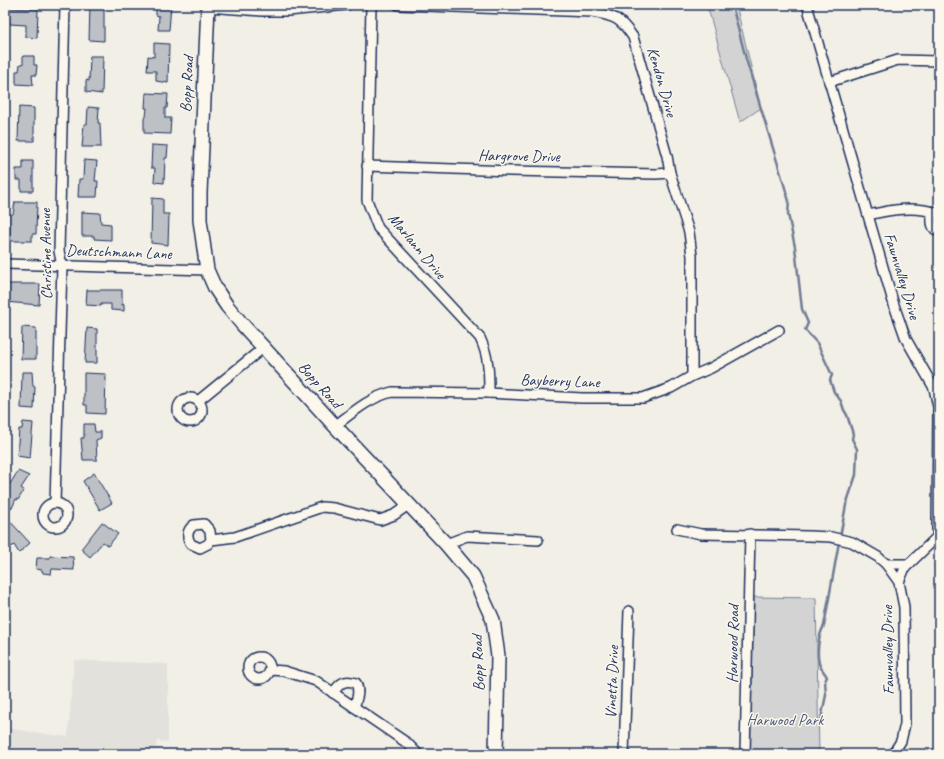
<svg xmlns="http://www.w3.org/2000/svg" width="944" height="759" viewBox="0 0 944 759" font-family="Caveat,sans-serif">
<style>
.built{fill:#e2e1dc}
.green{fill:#d2d3d2;stroke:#768198}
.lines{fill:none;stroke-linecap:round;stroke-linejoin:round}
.stream{stroke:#707b93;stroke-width:2.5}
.building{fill:#bdc0c4;stroke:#1b2f5e}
.street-casing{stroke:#1b2f5e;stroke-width:12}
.secondary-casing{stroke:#1b2f5e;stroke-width:16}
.street{stroke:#fbf7ec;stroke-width:9}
.secondary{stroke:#fbf7ec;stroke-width:13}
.labels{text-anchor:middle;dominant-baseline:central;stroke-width:3;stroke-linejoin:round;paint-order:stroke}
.street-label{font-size:16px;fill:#1b2f5e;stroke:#fbf7ec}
.park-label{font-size:16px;fill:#49587b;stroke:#fbf7ec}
</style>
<rect width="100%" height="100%" fill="#f2efe6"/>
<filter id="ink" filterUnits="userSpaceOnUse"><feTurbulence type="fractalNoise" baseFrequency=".025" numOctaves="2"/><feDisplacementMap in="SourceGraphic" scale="8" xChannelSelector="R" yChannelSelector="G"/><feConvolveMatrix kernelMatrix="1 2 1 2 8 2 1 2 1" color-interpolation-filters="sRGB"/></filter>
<g filter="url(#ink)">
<polygon class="built" points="74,660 168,664 168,742 157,741 156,748 215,754 5,754 5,728 68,737"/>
<g class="green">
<polygon points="707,5 736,5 761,108 740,122"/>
<polygon points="754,597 816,598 819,754 750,754"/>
</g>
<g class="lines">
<g class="stream">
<polyline points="732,5 746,59 789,201 788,214 795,247 802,309 808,323 805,330 817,343 832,375 830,380 834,392 841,401 844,410 847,415 853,434 852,439 857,449 856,475 846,505 840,537"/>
<path d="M821,719L826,695L825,681L827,677C825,673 822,670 820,666C816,656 818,635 824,626L839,542"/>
</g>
</g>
<g class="building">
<polygon points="90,5 104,5 104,41 89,40"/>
<polygon points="156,5 171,5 169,30 158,30 159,16 156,15"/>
<polygon points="5,8 38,9 37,38 26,37 26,25 10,24 9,18 5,18"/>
<polygon points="154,43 169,44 168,83 156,81 156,71 147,71 148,56 154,57"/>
<polygon points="23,56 34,56 34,65 37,65 36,75 32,75 33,85 16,84 16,71 19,71 20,64 23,64"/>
<polygon points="90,56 103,56 102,94 86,92 86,80 89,81"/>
<polygon points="146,93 168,94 167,108 165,108 165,118 171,118 170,134 144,133 144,118 146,117 147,108 145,108"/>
<polygon points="19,107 34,108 34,141 18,141"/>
<polygon points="88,107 99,108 98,123 100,123 101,147 82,147 84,124 87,124"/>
<polygon points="152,145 168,146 167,158 165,158 164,183 154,182 155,168 151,168"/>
<polygon points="84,160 97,161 95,181 98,181 97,197 78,197 79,179 83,179"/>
<polygon points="23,161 33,161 33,191 21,191 21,180 16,180 16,169 23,169"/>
<polygon points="152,198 163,199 163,214 169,214 168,245 151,243"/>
<polygon points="15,202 37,202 36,234 32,234 32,241 10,241 10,225 5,225 5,215 13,214"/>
<polygon points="82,212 100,213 101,223 111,224 111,240 94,239 94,236 82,236"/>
<polygon points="5,284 40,284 39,305 5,302"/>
<polygon points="87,290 122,290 122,305 124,304 124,311 111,310 111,304 101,304 101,306 86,305"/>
<polygon points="22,327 36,328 36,359 21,359"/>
<polygon points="87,328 97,329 97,363 85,363"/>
<polygon points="22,372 32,372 33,386 35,387 34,409 21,408"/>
<polygon points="84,373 106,374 105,414 87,413 87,405 84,405"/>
<polygon points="23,422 33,423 30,458 17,456 19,429 22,429"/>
<polygon points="84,424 94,424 95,432 101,432 101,438 96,440 97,460 83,460 81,438 84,438"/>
<polygon points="18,471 29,476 21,488 24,490 18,500 16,499 12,508 5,504 5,492"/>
<polygon points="94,473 112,503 100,510 83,481"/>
<polygon points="8,519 30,543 19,553 14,545 12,547 5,538 5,521"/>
<polygon points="102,522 118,534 108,546 103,542 90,557 81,549"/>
<polygon points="50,556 73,557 74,570 52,569 51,574 43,573 42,570 36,569 37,558 50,558"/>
</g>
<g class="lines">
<g class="street-casing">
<g id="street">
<path d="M371,5L367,200L378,228L480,338C489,357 489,373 489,393"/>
<path d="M398,5L592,12C615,16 620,18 633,37L667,156L670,173L689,232L692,256V376"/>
<polyline points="807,5 894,305 906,339 934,388 938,407 937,531 939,535 905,568 899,582 904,607 905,724 901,741 893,754"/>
<polyline points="208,7 262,11 288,11 347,5"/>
<polyline points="829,82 898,60 939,61"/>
<polyline points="367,166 511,171 656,174 670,173"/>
<path d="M932,212C932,220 930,228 939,232"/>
<path d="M868,215C886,211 905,207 924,210C929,211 933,212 939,212"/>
<polyline points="5,264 207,270"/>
<circle cx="190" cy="410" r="12"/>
<polyline points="198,401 263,348"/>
<path d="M335,426C352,413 370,397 392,392L489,393L582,398H643L671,388L692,376L711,368L779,330"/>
<polyline points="55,503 62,266 59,251 65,5"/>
<circle cx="55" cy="515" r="12"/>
<polyline points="677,529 701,534 809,536 831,537 852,542 878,557 886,564 899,582"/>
<path d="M211,540L210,531L204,524L194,525C187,530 186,537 191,544L200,548L208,544L211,540L235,537L322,507L334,508L380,520L394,515L408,505"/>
<polyline points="446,544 467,536 538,540"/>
<polyline points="886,564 909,564"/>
<circle cx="259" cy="668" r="11"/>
<polyline points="271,670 284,671 316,681 407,743 418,754"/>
<path d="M333,693C340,683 344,679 356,683C360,692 357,698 354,707"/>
<polyline points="624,754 629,611"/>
<polyline points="745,754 750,534"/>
</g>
</g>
<g class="secondary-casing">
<polyline id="secondary" points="208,5 200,193 200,220 207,270 215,288 227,306 242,324 335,426 446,544 473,576 493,620 498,656 496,754"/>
</g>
<use href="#street" class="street"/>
<use href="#secondary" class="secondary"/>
</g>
</g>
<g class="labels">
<g class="street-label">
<text transform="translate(662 82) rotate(74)">Kendon Drive</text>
<text transform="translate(187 84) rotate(-87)">Bopp Road</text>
<text transform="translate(519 156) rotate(1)">Hargrove Drive</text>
<text transform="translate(417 246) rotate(50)">Marlann Drive</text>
<text transform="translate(119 252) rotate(2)">Deutschmann Lane</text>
<text transform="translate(46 254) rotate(-91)">Christine Avenue</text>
<text transform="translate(902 276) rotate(73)">Fawnvalley Drive</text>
<text transform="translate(560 381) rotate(2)">Bayberry Lane</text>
<text transform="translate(320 385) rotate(48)">Bopp Road</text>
<text transform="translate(733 644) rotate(-89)">Harwood Road</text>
<text transform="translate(888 650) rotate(-91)">Fawnvalley Drive</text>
<text transform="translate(478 663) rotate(-92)">Bopp Road</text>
<text transform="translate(612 682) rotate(-88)">Vinetta Drive</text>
</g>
<g class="park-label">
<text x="785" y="720">Harwood Park</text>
</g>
</g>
<rect width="944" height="759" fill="none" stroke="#fbf7ec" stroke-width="20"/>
<rect x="10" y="10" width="924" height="739" fill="none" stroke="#1b2f5e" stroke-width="1.5" filter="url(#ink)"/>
</svg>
